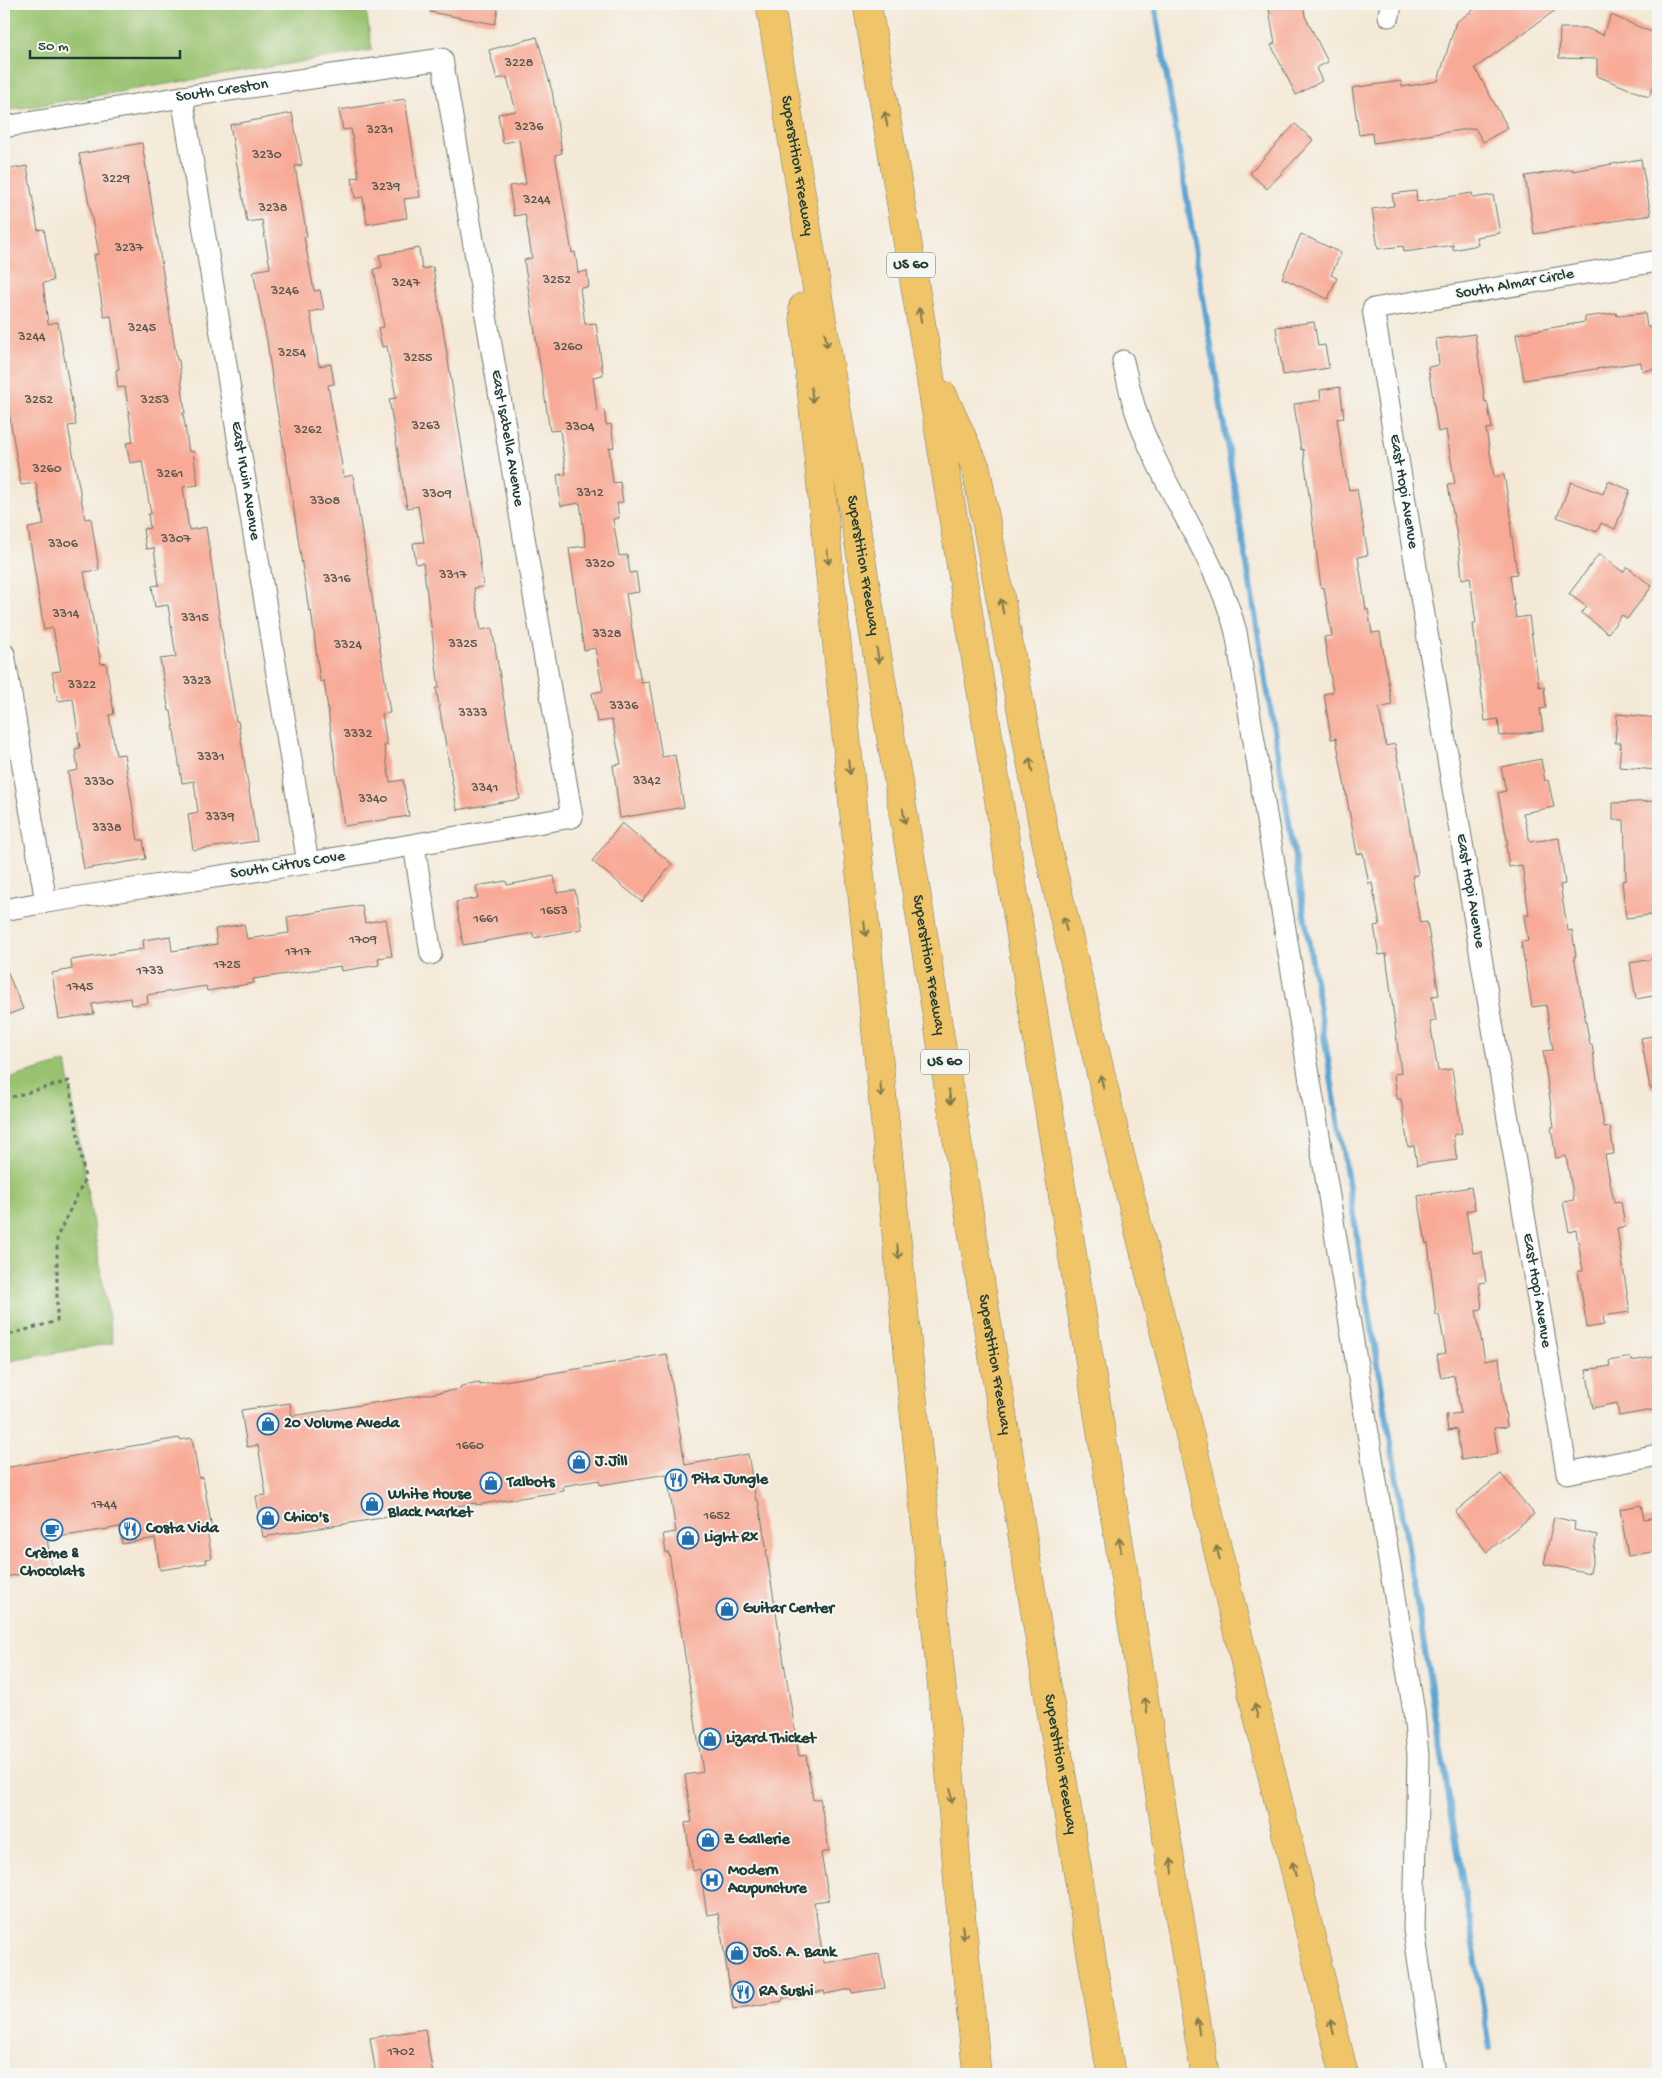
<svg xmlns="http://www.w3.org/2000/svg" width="1662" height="2078" viewBox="0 0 1662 2078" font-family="'Gochi Hand',sans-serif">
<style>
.green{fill:#99c26e;stroke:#5c8051}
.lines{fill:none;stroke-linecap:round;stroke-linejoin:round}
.stream{stroke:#5ca5d3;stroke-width:6}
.building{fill:#f8aa96}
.minor-casing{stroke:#6a796d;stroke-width:23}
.highway-casing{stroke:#6a796d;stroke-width:29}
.path{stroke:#6a796d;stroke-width:3;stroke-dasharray:4 4;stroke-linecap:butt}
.minor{stroke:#fff;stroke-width:21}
.highway{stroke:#f0c469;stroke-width:28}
.oneway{stroke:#7d7a4c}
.labels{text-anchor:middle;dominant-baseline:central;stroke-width:4;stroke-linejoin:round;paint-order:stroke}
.number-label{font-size:14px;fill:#55584c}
.shield{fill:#f6f6f2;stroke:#60746d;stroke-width:1}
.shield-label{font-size:15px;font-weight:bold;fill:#1f3d34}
.street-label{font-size:16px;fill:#1f3d34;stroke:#f6f6f2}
.poi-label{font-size:16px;font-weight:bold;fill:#1f3d34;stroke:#f6f6f2;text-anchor:start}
</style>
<rect width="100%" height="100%" fill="#f6f6f2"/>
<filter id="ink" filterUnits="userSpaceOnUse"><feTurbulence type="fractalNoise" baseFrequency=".02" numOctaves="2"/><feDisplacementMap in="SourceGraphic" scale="10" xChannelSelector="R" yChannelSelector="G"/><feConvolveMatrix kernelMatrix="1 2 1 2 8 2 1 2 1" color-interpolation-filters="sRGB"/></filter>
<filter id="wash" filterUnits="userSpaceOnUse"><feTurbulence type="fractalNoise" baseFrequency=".0096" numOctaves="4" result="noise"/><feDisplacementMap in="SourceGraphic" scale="20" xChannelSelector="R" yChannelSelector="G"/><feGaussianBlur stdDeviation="1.12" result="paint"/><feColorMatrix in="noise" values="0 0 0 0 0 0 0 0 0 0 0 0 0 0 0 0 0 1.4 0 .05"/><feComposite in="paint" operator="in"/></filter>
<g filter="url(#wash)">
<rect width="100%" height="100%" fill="#f4e9d7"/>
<g class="green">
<polygon points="4,4 365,4 372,50 4,111"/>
<polygon points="66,1062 113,1343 4,1362 4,1080"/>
</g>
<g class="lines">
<polyline class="stream" points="1155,4 1490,2048"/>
</g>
<g id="blocks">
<g class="building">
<polygon points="431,4 499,4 495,24 430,12"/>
<polygon points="1268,4 1303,4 1305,16 1328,62 1316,68 1322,81 1296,95 1271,45 1275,43"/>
<polygon points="1482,4 1564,4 1475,68 1508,128 1483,142 1475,128 1373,143 1372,133 1359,135 1352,88 1401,81 1402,87 1438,81 1456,22"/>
<polygon points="1611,15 1649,31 1658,31 1658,74 1649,97 1597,76 1597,59 1559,58 1560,28 1586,28 1603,35"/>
<polygon points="537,37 552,91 562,153 555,155 572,253 575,252 578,273 587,271 589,287 580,288 585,324 596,323 603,375 593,377 597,411 604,410 606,425 611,424 614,447 609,448 613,483 620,482 623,502 617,503 619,518 613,519 619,556 627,555 630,573 636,572 639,592 626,594 641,683 649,682 662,757 675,755 684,807 620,818 613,765 621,764 612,720 597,722 592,693 603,691 595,648 584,650 569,548 586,546 580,503 561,506 557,475 566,474 560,430 550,431 524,260 532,258 525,214 514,216 509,186 526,184 519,140 503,143 498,114 516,111 507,77 497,79 489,50"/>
<polygon points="405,99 420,197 404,199 407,218 367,224 363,197 355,198 352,178 359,177 351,129 343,130 339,110"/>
<polygon points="292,113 302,165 295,166 307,237 304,237 314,291 320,290 324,309 310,312 319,366 331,364 334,384 328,385 344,477 353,475 390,713 382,714 387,745 384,745 390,782 403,780 409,816 344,826 324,681 320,682 311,610 309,611 287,464 274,393 267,341 253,271 270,268 262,220 247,222 230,125"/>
<polygon points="1295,124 1313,140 1267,189 1250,173"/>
<polygon points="142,143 177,360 179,360 185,413 183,413 189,452 193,451 198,485 183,487 189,530 206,527 224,648 236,721 238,721 257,841 193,850 188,814 198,812 194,781 182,783 171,711 169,711 160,659 176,657 168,605 155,607 152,586 159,585 154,548 146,549 143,529 150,528 148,514 151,514 142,461 130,463 126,443 133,442 125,387 118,388 116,370 119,369 111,316 104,317 94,255 99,254 79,154"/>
<polygon points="1641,159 1651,215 1534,234 1525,176 1573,169 1573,171"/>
<polygon points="27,166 38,230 44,229 53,281 43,283 48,324 58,322 76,425 68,426 85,519 91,518 99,570 84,572 101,664 106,663 114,714 109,715 116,755 124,754 138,840 143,840 146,859 84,869 68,772 78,770 75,749 80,748 73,699 58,701 52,672 61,671 53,628 44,630 28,528 44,525 36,483 21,485 4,382 4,170"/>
<polygon points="1416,191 1417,202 1472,193 1473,198 1493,195 1500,233 1476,237 1478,245 1453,250 1453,245 1404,252 1403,246 1378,249 1372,209 1394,206 1392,194"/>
<polygon points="1301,234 1341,253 1331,275 1337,278 1328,299 1282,278"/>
<polygon points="419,248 422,269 433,267 479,553 483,587 474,588 481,630 492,628 520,799 457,810 436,688 439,688 423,563 416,564 413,543 424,542 418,506 407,508 389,399 396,398 387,346 382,347 378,328 384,327 374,269 382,267 379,255"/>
<polygon points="1616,313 1617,316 1645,313 1647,327 1658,325 1658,369 1642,371 1641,362 1524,380 1516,334 1585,322 1585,317"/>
<polygon points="1314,322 1318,346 1325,345 1329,368 1283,375 1276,327"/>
<polygon points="1475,334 1485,402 1487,401 1492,428 1486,429 1494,477 1504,475 1512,522 1510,522 1517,574 1510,575 1516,618 1529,616 1539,687 1544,686 1546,708 1540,709 1543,731 1500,736 1498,719 1485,721 1473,624 1476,624 1470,577 1462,579 1459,548 1448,485 1455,484 1446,430 1438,432 1428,367 1439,365 1436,339"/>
<polygon points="1340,387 1344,418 1337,419 1344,466 1349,490 1357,489 1368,555 1358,557 1366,610 1368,609 1372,633 1380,632 1392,705 1379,708 1386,746 1395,744 1418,875 1412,876 1420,923 1427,922 1439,995 1432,996 1436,1021 1430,1022 1438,1071 1452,1069 1462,1133 1453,1135 1457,1160 1417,1165 1414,1146 1408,1147 1401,1099 1397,1099 1394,1074 1401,1073 1386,954 1379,955 1374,926 1380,925 1372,883 1369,884 1363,853 1357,854 1336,738 1331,739 1324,694 1333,692 1324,637 1332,636 1324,588 1321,588 1303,449 1301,450 1294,404 1321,400 1320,390"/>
<polygon points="1608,481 1630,490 1615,529 1601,523 1597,532 1557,517 1571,482 1603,494"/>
<polygon points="1599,554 1623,572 1627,567 1652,586 1627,619 1622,615 1608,633 1581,613 1587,607 1569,594"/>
<polygon points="1617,714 1658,718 1658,770 1619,767 1621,743 1615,743"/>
<polygon points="1541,759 1545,781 1548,780 1554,807 1523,813 1530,842 1559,838 1565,884 1560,885 1568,931 1572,930 1576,956 1574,956 1590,1045 1592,1044 1604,1128 1610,1127 1614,1154 1605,1155 1614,1203 1621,1202 1625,1227 1617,1228 1630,1312 1603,1316 1604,1325 1587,1328 1578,1271 1583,1271 1576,1230 1569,1232 1563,1202 1574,1200 1566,1156 1556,1158 1551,1127 1554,1127 1543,1051 1553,1050 1546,1005 1532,1007 1521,942 1528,941 1524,916 1529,915 1522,865 1509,867 1506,845 1508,845 1498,793 1506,791 1501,767"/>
<polygon points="1658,801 1658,914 1626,918 1622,881 1626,880 1624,820 1613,820 1613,803"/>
<polygon points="622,823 672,864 642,902 592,861"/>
<polygon points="554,876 557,893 575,890 582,929 534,938 533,933 463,945 456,902 478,898 476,886 506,881 507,885"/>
<polygon points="362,905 365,923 386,919 392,956 378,958 379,965 341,971 340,966 253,979 254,983 207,991 206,986 147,995 148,1003 131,1005 130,998 92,1004 94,1014 59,1019 52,973 72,969 71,960 144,949 143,940 170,936 172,951 217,944 215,929 244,924 247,939 289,933 287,917"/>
<polygon points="1658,958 1658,995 1636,999 1630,963"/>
<polygon points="4,964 23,1009 4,1016"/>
<polygon points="1658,1035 1658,1088 1650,1088 1641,1038"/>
<polygon points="1471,1187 1475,1209 1466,1211 1473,1253 1482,1252 1486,1282 1479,1283 1482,1309 1476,1310 1485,1361 1499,1358 1507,1427 1494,1428 1498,1454 1461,1460 1457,1429 1448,1431 1446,1415 1461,1413 1454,1375 1441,1378 1437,1355 1446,1353 1439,1315 1436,1315 1428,1243 1426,1244 1418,1196"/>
<polygon points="667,1354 685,1465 748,1454 756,1501 758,1499 767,1551 766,1550 799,1756 806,1755 813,1800 820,1798 829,1851 821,1853 829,1900 814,1902 824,1963 879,1954 885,1988 852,1993 851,1989 825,1994 824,1991 783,1998 782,2001 733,2009 718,1913 707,1915 700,1869 693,1871 685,1823 692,1822 685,1775 703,1772 669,1553 666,1553 663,1534 676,1532 667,1474 600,1485 599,1480 563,1486 564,1491 476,1505 476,1503 263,1537 256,1496 266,1495 258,1445 247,1447 241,1410 290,1403 292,1416 461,1389 461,1386 480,1383 480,1385"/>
<polygon points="1658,1356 1658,1409 1619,1416 1617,1403 1593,1408 1586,1370 1610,1366 1609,1361 1631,1357 1632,1361"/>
<polygon points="179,1438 180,1440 192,1438 199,1478 203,1477 212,1530 207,1531 212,1558 206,1559 207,1563 160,1570 155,1538 122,1544 120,1527 47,1539 52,1569 4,1577 4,1468"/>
<polygon points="1501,1474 1534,1514 1487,1552 1455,1512"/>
<polygon points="1641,1505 1644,1519 1658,1517 1658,1551 1628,1556 1620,1509"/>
<polygon points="1554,1517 1575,1522 1574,1530 1597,1535 1590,1573 1544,1564"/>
<polygon points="425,2029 433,2074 376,2074 370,2038"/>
</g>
</g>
</g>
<g filter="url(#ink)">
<use href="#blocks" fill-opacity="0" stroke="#6a796d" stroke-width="1"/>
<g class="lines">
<g class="minor-casing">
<g id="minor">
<polyline points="1389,16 1391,4"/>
<path id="s1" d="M182,97L308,863"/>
<path id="s2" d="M4,127L182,97L442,59L572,817L308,863L46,902L4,910"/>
<path id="s3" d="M1658,261L1373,309L1567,1473L1658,1455"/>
<path d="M1123,361C1129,387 1135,414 1146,438C1173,504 1218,563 1236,632L1414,1712L1418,1756L1414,1930L1435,2074"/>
<polyline points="4,654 46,902"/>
<polyline points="414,845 431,954"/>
</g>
</g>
<g class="highway-casing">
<g id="highway">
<path id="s4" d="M770,4L1111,2074"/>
<polyline points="867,4 928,363 1205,2074"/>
<polyline points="803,307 948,1748 958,1883 977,2074"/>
<polyline points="943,395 976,468 1045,837 1114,1130 1199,1472 1344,2074"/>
</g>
</g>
<polyline class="path" points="4,1099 69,1081 85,1179 57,1237 57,1321 4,1336"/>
<use href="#minor" class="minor"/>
<use href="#highway" class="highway"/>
</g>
<defs><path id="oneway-shaft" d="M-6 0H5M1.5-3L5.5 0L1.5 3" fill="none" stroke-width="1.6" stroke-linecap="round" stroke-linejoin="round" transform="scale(1.25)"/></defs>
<g class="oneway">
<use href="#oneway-shaft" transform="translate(886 119) rotate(-100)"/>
<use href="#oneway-shaft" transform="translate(920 315) rotate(-100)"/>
<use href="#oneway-shaft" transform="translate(826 340) rotate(81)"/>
<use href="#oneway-shaft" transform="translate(812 395) rotate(84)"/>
<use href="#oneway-shaft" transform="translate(828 557) rotate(84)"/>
<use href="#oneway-shaft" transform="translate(1002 606) rotate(-100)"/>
<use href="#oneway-shaft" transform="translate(878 656) rotate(81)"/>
<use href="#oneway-shaft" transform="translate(1031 765) rotate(-100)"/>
<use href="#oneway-shaft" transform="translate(849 767) rotate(84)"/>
<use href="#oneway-shaft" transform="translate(904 816) rotate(81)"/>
<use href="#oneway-shaft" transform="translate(1065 924) rotate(-103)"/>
<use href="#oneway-shaft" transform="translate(865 929) rotate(84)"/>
<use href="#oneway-shaft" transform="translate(1102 1082) rotate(-103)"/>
<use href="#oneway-shaft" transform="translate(881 1090) rotate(84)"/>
<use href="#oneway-shaft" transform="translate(950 1097) rotate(81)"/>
<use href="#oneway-shaft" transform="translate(898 1252) rotate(84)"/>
<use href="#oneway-shaft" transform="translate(1120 1545) rotate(-99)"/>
<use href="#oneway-shaft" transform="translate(1218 1553) rotate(-104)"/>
<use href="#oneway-shaft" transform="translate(1146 1705) rotate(-99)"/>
<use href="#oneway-shaft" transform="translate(1256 1711) rotate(-104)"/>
<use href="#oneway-shaft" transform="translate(951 1796) rotate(86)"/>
<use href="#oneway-shaft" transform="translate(1172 1866) rotate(-99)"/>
<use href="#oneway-shaft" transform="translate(1294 1869) rotate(-104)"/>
<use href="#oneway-shaft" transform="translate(963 1932) rotate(84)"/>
<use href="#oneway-shaft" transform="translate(1198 2026) rotate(-99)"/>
<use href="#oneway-shaft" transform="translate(1332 2027) rotate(-104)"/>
</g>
</g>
<defs>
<g id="shop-ring" transform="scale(1.125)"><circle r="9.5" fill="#f6f6f2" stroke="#1f6fb2" stroke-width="1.5"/><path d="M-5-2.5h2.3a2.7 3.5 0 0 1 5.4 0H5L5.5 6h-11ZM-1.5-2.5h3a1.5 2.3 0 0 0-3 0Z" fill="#1f6fb2"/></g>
<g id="restaurant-ring" transform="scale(1.125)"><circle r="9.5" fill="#f6f6f2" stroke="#1f6fb2" stroke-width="1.5"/><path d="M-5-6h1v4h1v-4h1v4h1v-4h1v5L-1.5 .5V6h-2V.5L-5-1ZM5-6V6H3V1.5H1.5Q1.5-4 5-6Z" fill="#1f6fb2"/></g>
<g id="cafe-ring" transform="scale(1.125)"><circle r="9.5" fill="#f6f6f2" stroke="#1f6fb2" stroke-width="1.5"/><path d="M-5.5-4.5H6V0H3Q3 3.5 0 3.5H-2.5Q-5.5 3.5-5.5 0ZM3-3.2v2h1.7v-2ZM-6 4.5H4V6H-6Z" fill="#1f6fb2"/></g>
<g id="hospital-ring" transform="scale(1.125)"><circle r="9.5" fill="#f6f6f2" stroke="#1f6fb2" stroke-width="1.5"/><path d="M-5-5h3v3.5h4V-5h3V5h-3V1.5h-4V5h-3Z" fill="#1f6fb2"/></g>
</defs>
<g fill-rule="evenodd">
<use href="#shop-ring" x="268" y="1424"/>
<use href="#shop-ring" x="579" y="1462"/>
<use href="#restaurant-ring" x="676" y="1480"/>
<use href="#shop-ring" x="491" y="1483"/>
<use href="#shop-ring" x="372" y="1504"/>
<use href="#shop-ring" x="268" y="1518"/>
<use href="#restaurant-ring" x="130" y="1529"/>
<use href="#cafe-ring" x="52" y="1530"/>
<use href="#shop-ring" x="688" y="1538"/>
<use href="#shop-ring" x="727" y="1609"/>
<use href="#shop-ring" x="710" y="1739"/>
<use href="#shop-ring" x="708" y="1840"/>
<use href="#hospital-ring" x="712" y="1880"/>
<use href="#shop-ring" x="737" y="1953"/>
<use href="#restaurant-ring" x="743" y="1992"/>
</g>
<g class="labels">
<g class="number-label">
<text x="519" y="63">3228</text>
<text x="529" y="127">3236</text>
<text x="380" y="130">3231</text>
<text x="267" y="155">3230</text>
<text x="116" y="179">3229</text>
<text x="386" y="187">3239</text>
<text x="537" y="200">3244</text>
<text x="273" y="208">3238</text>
<text x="129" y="248">3237</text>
<text x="557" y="280">3252</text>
<text x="406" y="283">3247</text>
<text x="285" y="291">3246</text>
<text x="142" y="328">3245</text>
<text x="32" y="337">3244</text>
<text x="568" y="347">3260</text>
<text x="292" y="353">3254</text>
<text x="418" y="358">3255</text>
<text x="39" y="400">3252</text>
<text x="155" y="400">3253</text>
<text x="426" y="426">3263</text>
<text x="580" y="427">3304</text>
<text x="308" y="430">3262</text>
<text x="47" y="469">3260</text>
<text x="170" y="474">3261</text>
<text x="590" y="493">3312</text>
<text x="437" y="494">3309</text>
<text x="325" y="501">3308</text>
<text x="176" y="539">3307</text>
<text x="63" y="544">3306</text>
<text x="600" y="564">3320</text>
<text x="453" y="575">3317</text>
<text x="337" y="579">3316</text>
<text x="66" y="614">3314</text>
<text x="195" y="618">3315</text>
<text x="607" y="634">3328</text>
<text x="463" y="644">3325</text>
<text x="348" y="645">3324</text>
<text x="197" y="681">3323</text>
<text x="82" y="685">3322</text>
<text x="624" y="706">3336</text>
<text x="473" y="713">3333</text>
<text x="358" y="734">3332</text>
<text x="211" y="757">3331</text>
<text x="647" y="781">3342</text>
<text x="99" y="782">3330</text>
<text x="485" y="788">3341</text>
<text x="373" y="799">3340</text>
<text x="220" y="817">3339</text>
<text x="107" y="828">3338</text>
<text x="554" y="911">1653</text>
<text x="486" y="919">1661</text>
<text x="363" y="940">1709</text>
<text x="298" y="952">1717</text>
<text x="227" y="965">1725</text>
<text x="150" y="971">1733</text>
<text x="80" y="987">1745</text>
<text x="470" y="1446">1660</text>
<text x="104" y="1505">1744</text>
<text x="717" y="1516">1652</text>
<text x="401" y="2052">1702</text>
</g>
<g class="shield">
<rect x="887" y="252.5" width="48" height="25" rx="4"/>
<rect x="921" y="1049.5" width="48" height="25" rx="4"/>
</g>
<g class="shield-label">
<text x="911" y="265">US 60</text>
<text x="945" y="1062">US 60</text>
</g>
<g class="street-label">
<text stroke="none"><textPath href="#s2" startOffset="221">South Creston</textPath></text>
<text stroke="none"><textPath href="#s4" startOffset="164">Superstition Freeway</textPath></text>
<text transform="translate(1515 285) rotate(-10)">South Almar Circle</text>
<text stroke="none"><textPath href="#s2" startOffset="828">East Isabella Avenue</textPath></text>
<text stroke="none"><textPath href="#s1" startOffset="389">East Irwin Avenue</textPath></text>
<text stroke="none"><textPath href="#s3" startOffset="474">East Hopi Avenue</textPath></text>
<text stroke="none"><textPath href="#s4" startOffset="569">Superstition Freeway</textPath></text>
<text transform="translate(288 866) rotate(-9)">South Citrus Cove</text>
<text stroke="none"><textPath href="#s3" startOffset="879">East Hopi Avenue</textPath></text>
<text stroke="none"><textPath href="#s4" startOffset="974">Superstition Freeway</textPath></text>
<text stroke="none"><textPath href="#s3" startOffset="1284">East Hopi Avenue</textPath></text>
<text stroke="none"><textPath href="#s4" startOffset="1379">Superstition Freeway</textPath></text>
<text stroke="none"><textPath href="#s4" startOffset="1784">Superstition Freeway</textPath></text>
</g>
<g class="poi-label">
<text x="284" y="1424">20 Volume Aveda</text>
<text x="595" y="1462">J.Jill</text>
<text x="692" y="1480">Pita Jungle</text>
<text x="507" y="1483">Talbots</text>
<text x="388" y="1495">White House<tspan x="388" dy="18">Black Market</tspan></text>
<text x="284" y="1518">Chico's</text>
<text x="146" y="1529">Costa Vida</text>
<text x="704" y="1538">Light Rx</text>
<text x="52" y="1554" text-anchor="middle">Crème &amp;<tspan x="52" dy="18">Chocolats</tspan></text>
<text x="743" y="1609">Guitar Center</text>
<text x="726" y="1739">Lizard Thicket</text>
<text x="724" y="1840">Z Gallerie</text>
<text x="728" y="1871">Modern<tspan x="728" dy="18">Acupuncture</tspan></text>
<text x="753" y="1953">JoS. A. Bank</text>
<text x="759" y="1992">RA Sushi</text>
</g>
</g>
<rect width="1662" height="2078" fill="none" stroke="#f6f6f2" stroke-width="20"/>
<path d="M30 50v8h150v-8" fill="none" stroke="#1f3d34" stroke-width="2.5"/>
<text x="38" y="50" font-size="15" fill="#1f3d34" stroke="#f6f6f2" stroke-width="4" paint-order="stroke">50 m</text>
</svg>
